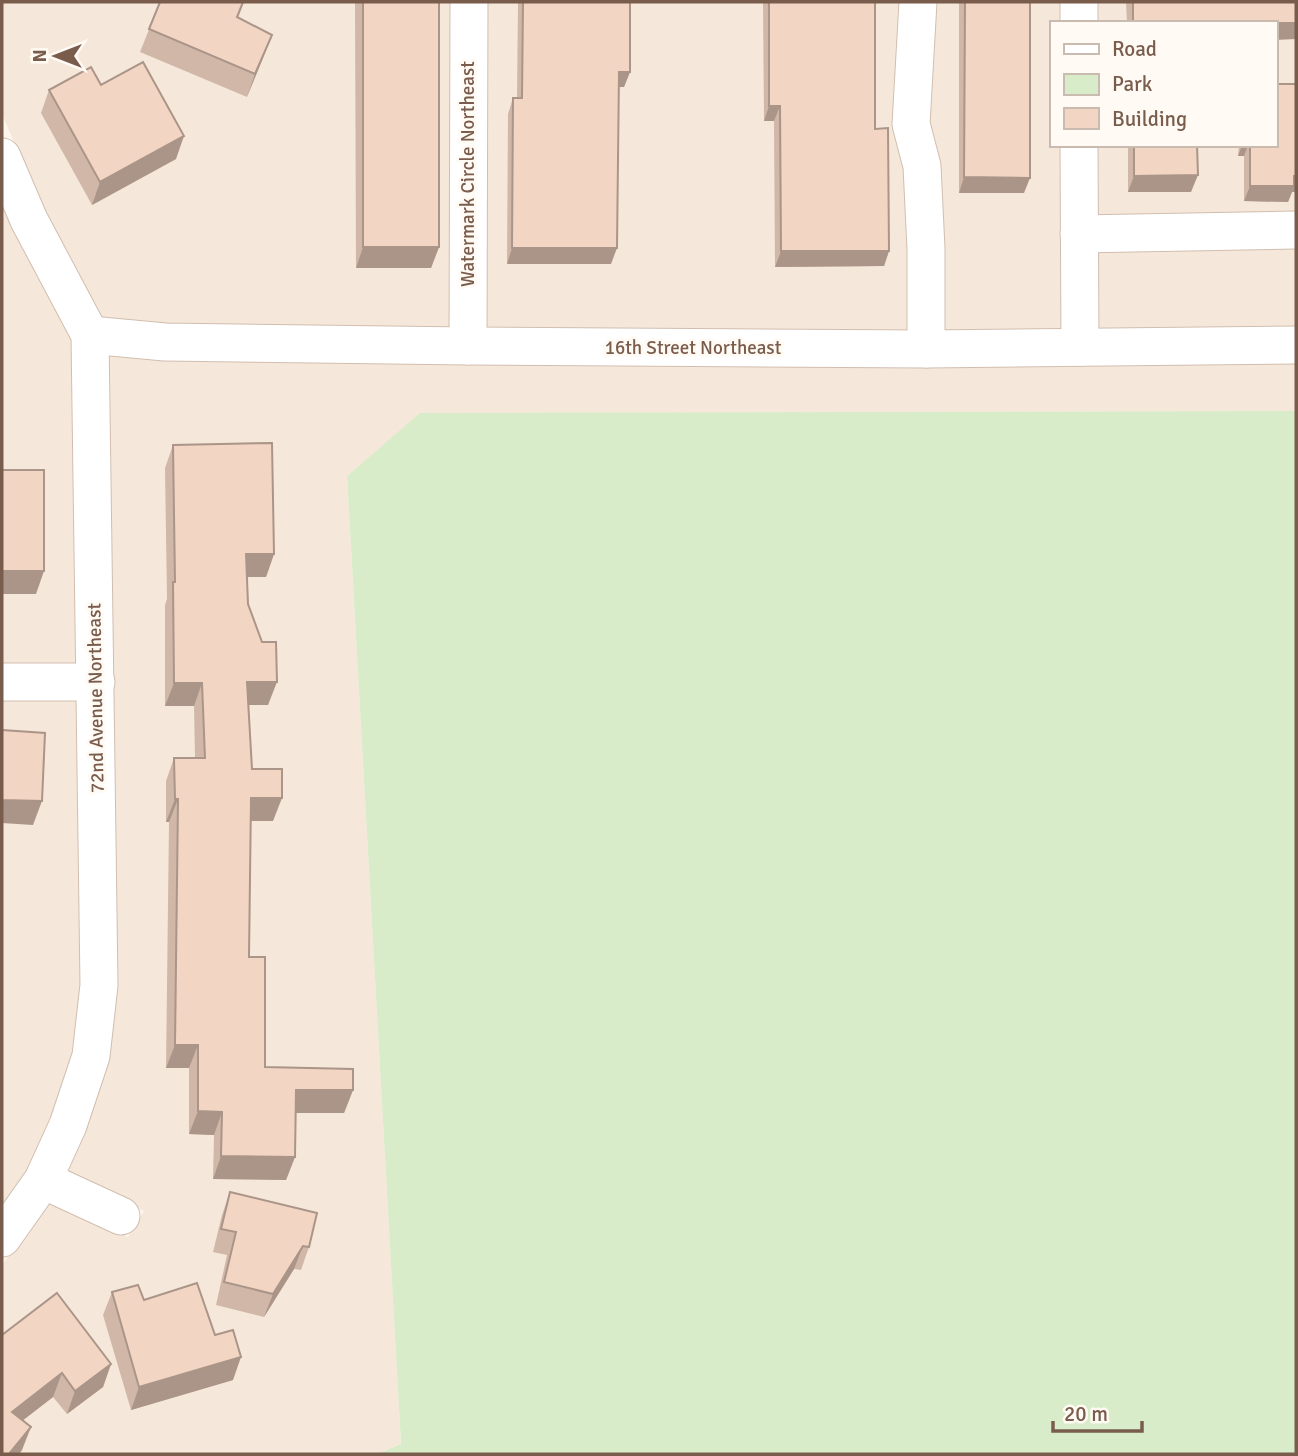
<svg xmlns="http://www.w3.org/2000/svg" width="1298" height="1456" viewBox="0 0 1298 1456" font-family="Signika,sans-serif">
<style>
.residential{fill:#f5e8da}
.green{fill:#d8ecc9}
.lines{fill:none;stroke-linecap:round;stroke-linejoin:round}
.minor-casing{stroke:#d1beb0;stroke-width:39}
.minor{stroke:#fff;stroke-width:37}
.wall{fill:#d1b7a8}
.shaded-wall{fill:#aa9588}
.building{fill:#f3d5c3;stroke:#aa9588;stroke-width:2}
.labels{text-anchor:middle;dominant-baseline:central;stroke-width:6;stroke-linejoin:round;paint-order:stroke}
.street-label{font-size:19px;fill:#7a5c4d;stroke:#fffaf3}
</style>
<rect width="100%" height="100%" fill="#fdf6ec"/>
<g class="residential">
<polygon points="2,2 451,2 451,330 166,327 101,321 45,214 2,114"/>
<polygon points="486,2 900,2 905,200 909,249 909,333 486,330"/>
<polygon points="935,2 1062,2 1062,23 1051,23 1051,145 1062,145 1062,331 943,333 929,123"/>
<polygon points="1096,2 1296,2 1296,215 1096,218 1096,145 1275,145 1275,23 1096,23"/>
<polygon points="2,200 72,338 79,667 2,666"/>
<polygon points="1296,246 1296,330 1097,331 1097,249"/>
<polygon points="107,352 1296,361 1296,411 420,414 347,476 401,1444 377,1454 2,1454 2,1265 49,1200 128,1237 144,1211 65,1172 117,985"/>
<polygon points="2,697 79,698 82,984 74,1053 51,1120 28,1173 2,1209"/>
</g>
<polygon class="green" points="1296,411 1296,1454 377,1454 401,1444 347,476 420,413"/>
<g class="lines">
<g class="minor-casing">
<g id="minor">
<polyline points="918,2 911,124 922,166 926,249 926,349"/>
<polyline points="1079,2 1079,23"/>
<polyline points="1079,145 1080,347"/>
<polyline points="2,157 29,220 90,335 99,985 91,1056 68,1125 43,1180 2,1238"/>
<polyline points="1079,234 1296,230"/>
<polyline points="90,335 165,342 468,346 926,349 1296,345"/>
<polyline points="468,346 469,2"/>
<polyline points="2,682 96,682"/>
<polyline points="43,1180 121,1216"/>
</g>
</g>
<use href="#minor" class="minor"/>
</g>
<g class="wall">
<polygon points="160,2 244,2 238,18 272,35 247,97 140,52"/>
<polygon points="355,2 439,2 439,247 431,268 356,268"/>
<polygon points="518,2 630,2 630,72 624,87 618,87 611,264 507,264 508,114 513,98 517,98"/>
<polygon points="763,2 875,2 875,129 889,251 884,266 775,267 774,121 764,121"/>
<polygon points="959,2 1030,2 1024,193 959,193"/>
<polygon points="1126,2 1296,2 1275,23 1127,23"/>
<polygon points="1296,84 1296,192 1292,192 1288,202 1244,201 1244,156 1238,156 1239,145 1275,145"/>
<polygon points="101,85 176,159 92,205 41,113 49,90"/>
<polygon points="1128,145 1197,145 1191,192 1128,192"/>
<polygon points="173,445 274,554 266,577 247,577 248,604 268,705 248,705 252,769 273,821 250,821 249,957 265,1067 353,1090 344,1113 295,1113 295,1157 286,1180 213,1179 214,1135 189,1134 189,1068 166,1068 169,822 166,822 166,781 174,758 195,758 194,706 165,706 165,605 167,599 165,468"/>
<polygon points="230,1192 309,1247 301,1270 294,1269 264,1317 216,1305 227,1255 213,1252 222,1215"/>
<polygon points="112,1292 144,1300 215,1335 233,1380 131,1410 103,1315"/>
<polygon points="2,1335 111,1364 103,1387 67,1414 53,1397 23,1420 22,1450 19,1454 2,1454"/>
</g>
<g class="shaded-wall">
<polygon points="1275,23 1296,23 1296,39 1275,40"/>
<polygon points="272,35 263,58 247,97 255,74"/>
<polygon points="619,72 630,72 624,87 613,87"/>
<polygon points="769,106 780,106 774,121 764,121"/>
<polygon points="184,136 176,159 92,205 100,182"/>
<polygon points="1242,145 1248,145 1244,156 1238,156"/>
<polygon points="1198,175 1191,192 1128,192 1134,176"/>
<polygon points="1294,176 1296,176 1296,192 1292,192 1288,202 1244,201 1250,186"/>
<polygon points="964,177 1030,178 1024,193 959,193"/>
<polygon points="363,247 439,247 431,268 356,268"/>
<polygon points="512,248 617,248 611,264 507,264"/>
<polygon points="781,251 889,251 884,266 775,267"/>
<polygon points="246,554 274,554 266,577 238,577"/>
<polygon points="2,571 44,571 36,594 2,594"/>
<polygon points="247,682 277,682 268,705 238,705"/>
<polygon points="174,683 202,683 194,706 165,706"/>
<polygon points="251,798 282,798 273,821 242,821"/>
<polygon points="175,799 178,799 169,822 166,822"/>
<polygon points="2,800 42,801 33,825 2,823"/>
<polygon points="175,1045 198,1045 189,1068 166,1068"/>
<polygon points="296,1090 353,1090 344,1113 287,1113"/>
<polygon points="198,1111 222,1112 214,1135 189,1134"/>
<polygon points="221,1156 295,1157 286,1180 213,1179"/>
<polygon points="303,1246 294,1269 264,1317 273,1294"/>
<polygon points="241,1357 233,1380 131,1410 139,1387"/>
<polygon points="111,1364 103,1387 67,1414 75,1391"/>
<polygon points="62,1373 53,1397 4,1435 12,1412"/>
<polygon points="31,1427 22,1450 19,1454 9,1454"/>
</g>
<g class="building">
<polygon points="160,2 243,2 237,17 272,35 255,74 149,29"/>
<rect x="363" y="2" width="76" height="245"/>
<polygon points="523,2 630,2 630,72 619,72 617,248 512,248 513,98 522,98"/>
<polygon points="769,2 875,2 875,129 888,128 889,251 781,251 780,106 769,106"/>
<polygon points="965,2 1030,2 1030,178 964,177"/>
<rect x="1133" y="2" width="163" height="21"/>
<polygon points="143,62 184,136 100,182 49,90 91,67 101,85"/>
<polygon points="1275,84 1296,84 1296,176 1294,176 1294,186 1250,186 1250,145 1275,145"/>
<polygon points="1134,145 1197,145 1198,175 1134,176"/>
<polygon points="272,443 274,554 246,554 248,604 262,642 276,642 277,682 247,682 252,769 282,769 282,798 251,798 249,957 265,957 265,1067 353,1069 353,1090 296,1090 295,1157 221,1156 222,1112 198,1111 198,1045 175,1045 178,799 175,799 174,758 205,758 202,683 174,683 173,582 175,582 173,445"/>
<rect x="2" y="470" width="42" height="101"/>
<polygon points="2,730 45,733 42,801 2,800"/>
<polygon points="230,1192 317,1213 309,1247 303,1246 273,1294 224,1282 236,1232 221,1229"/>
<polygon points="197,1283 215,1335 233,1330 241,1357 139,1387 112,1292 138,1285 144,1300"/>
<polygon points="57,1293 111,1364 75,1391 62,1373 12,1412 31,1427 9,1454 2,1454 2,1335"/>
</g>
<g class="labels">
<g class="street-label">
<text transform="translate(468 174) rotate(-90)">Watermark Circle Northeast</text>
<text x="693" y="348">16th Street Northeast</text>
<text transform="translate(96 698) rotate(-91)">72nd Avenue Northeast</text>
</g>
</g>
<rect width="1298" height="1456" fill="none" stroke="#7a5c4d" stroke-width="7"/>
<rect x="1050" y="21" width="228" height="126" fill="#fffaf3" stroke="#cabbb1" stroke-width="2"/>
<rect x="1064" y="44" width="35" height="10" fill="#ffffff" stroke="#cabbb1" stroke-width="2"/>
<text x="1112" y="56" font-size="21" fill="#7a5c4d">Road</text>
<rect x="1064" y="74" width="35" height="21" fill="#d8ecc9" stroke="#cabbb1" stroke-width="2"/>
<text x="1112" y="91" font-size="21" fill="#7a5c4d">Park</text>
<rect x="1064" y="108" width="35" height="21" fill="#f3d5c3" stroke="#cabbb1" stroke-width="2"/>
<text x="1112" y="126" font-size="21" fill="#7a5c4d">Building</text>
<g transform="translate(56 56) rotate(270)" stroke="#fffaf3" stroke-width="5" paint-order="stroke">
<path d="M0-5L12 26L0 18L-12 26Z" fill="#7a5c4d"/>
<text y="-10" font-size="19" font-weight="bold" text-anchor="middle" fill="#7a5c4d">N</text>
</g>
<path d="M1053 1421v10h89v-10" fill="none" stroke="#7a5c4d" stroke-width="3.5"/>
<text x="1064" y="1421" font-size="21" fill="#7a5c4d" stroke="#fffaf3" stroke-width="5" paint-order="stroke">20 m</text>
</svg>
